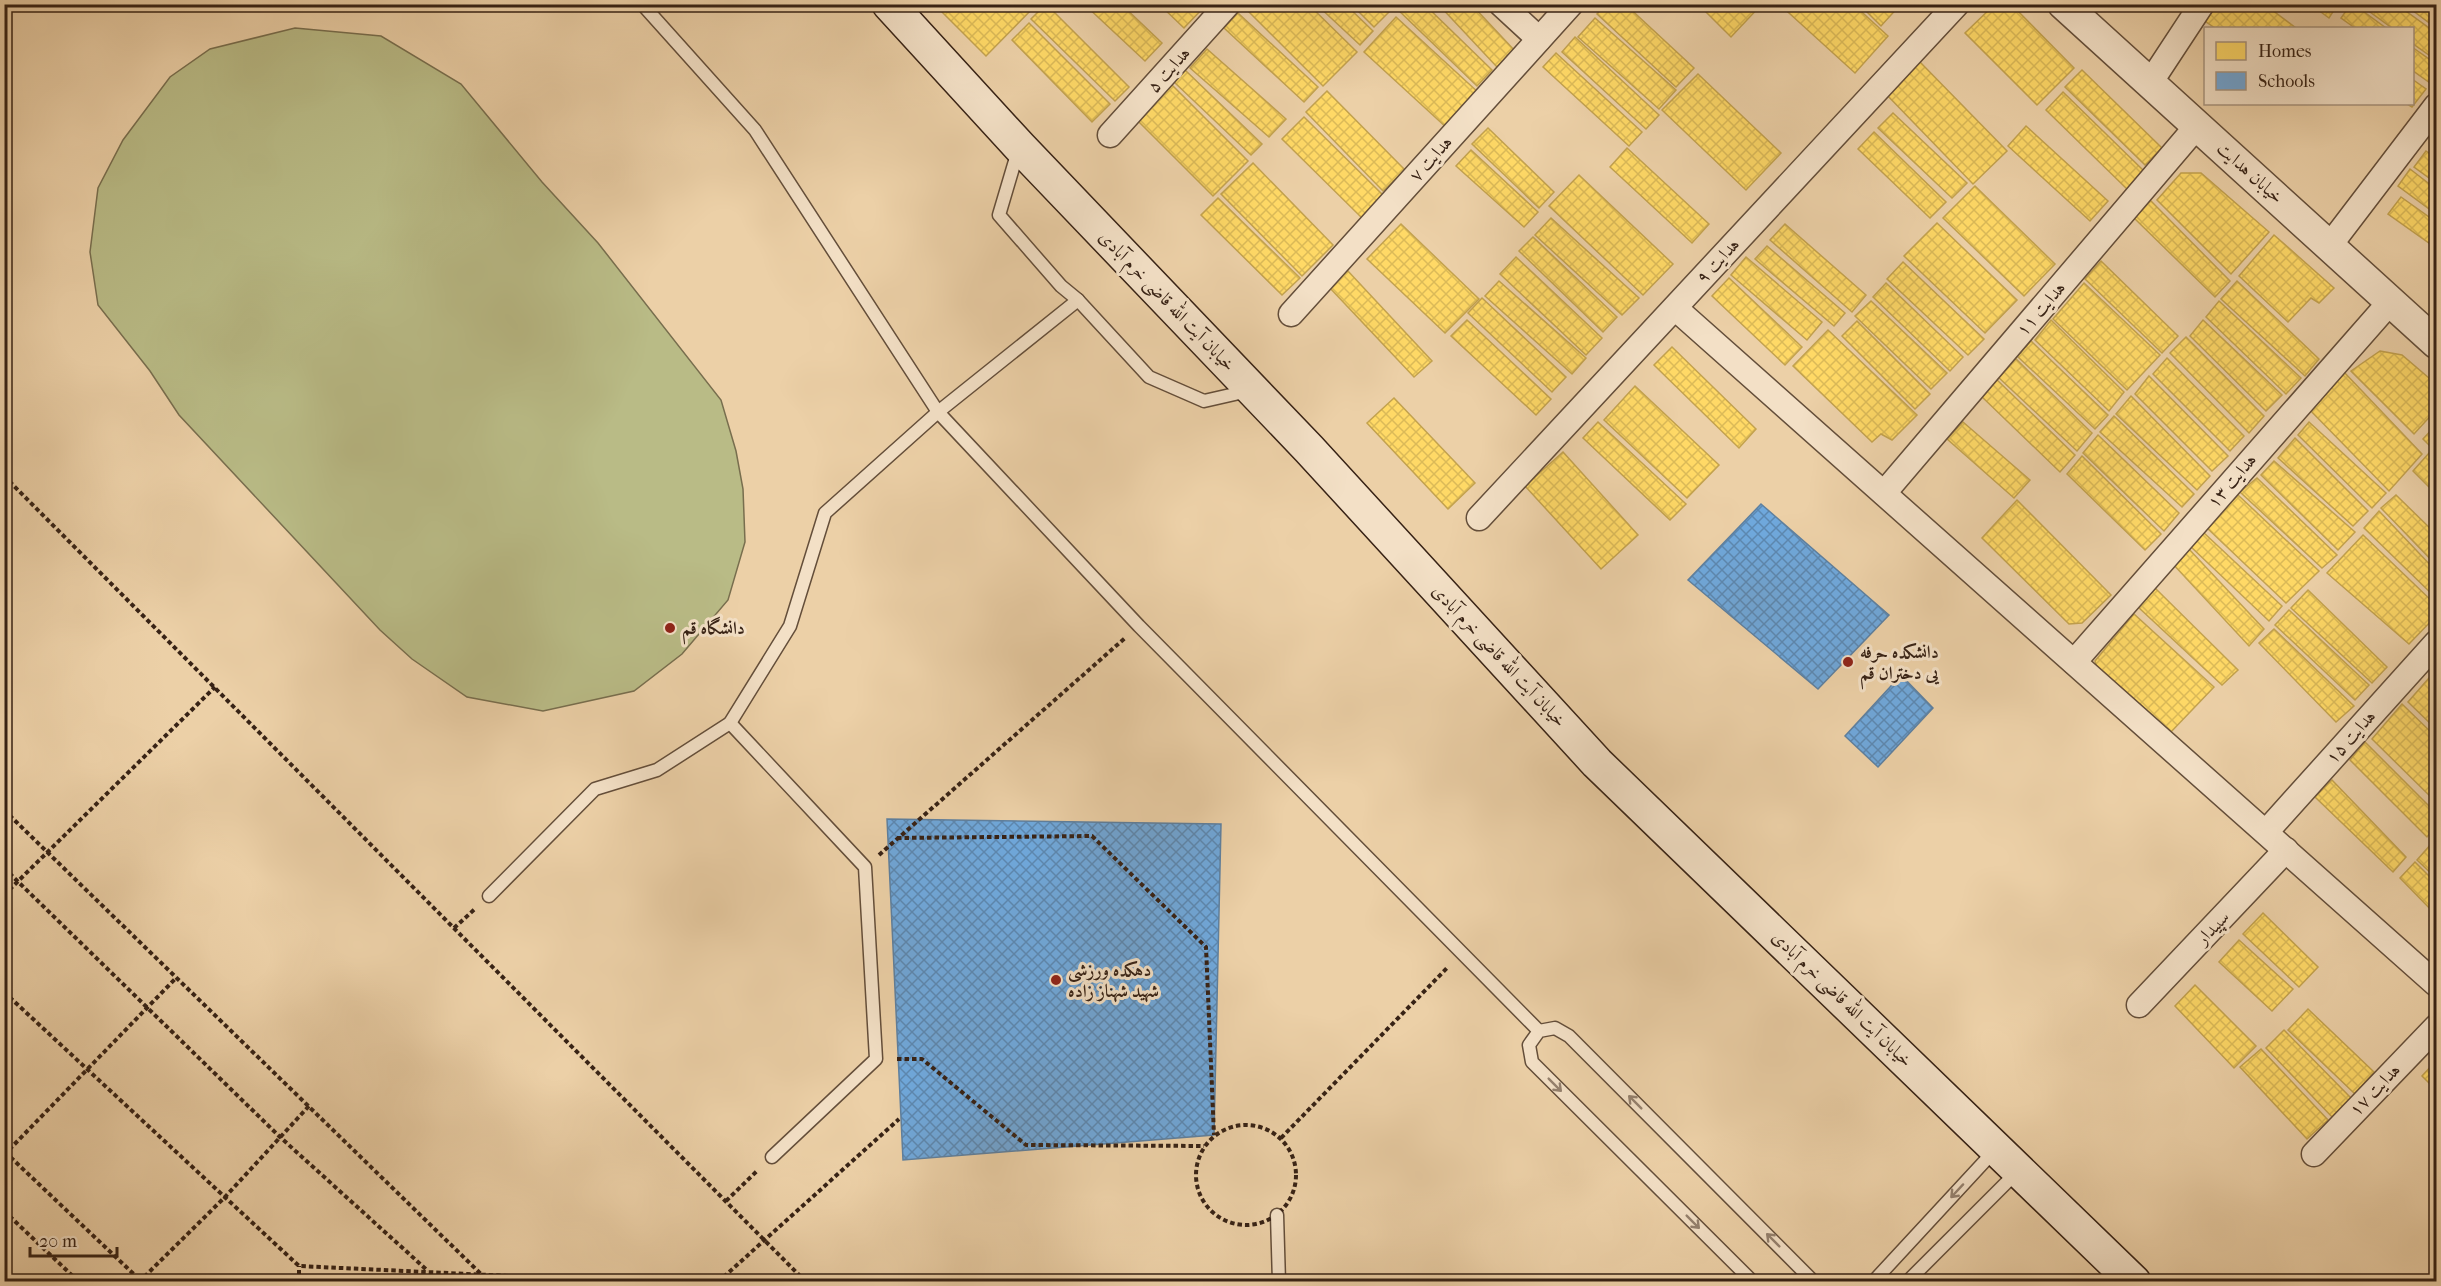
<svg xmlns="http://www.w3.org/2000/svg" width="2441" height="1286" viewBox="0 0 2441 1286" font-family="'IM FELL French Canon',Amiri,serif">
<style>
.grass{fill:#b9bb86;stroke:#786e4e;stroke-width:1.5}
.homes{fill:url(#homes-cross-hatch);stroke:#c3a24e;stroke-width:1.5}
.schools{fill:url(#schools-cross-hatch);stroke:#5e80a0;stroke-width:1.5}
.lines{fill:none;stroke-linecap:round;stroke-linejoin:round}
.service-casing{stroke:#644e3a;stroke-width:15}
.minor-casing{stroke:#644e3a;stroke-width:27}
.tertiary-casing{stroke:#644e3a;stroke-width:33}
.secondary-casing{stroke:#372215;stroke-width:36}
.path{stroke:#372215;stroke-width:4;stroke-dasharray:4.5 3;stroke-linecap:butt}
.service{stroke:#f3e0c6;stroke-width:12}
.minor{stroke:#f3e0c6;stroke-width:24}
.tertiary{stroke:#f3e0c6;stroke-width:30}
.secondary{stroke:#f3e0c6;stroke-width:33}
.oneway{stroke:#95816e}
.poi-dot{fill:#8f2418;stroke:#f3e0c6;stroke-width:2}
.labels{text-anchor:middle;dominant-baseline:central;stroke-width:6;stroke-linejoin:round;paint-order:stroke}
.street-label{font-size:18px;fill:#372215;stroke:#f3e0c6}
.poi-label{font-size:18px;font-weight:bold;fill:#372215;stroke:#f3e0c6;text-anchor:start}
</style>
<defs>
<pattern id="homes-cross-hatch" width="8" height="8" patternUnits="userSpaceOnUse" patternTransform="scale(1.5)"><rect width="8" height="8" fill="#ffd966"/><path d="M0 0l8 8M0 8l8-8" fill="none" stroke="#dbba58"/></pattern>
<pattern id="schools-cross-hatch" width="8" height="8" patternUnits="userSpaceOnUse" patternTransform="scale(1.5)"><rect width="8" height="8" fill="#6fa8dc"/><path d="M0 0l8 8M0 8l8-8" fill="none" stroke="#5c88b1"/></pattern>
</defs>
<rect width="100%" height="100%" fill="#ecd0a7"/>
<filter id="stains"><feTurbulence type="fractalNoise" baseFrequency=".00333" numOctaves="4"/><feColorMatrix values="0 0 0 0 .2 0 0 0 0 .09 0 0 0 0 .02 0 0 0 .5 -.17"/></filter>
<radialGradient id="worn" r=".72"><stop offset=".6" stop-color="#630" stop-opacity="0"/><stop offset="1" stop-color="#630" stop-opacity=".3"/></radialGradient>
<polygon class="grass" points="295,28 381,36 461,84 542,182 598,243 721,400 736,451 743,489 745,542 728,600 682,654 634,691 543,711 467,697 412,659 380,630 179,415 150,371 98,305 90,252 98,188 123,140 170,77 210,49"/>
<g class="homes">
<polygon points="934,4 1037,4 986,56"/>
<polygon points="1046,4 1129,87 1115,101 1031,19"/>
<polygon points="1084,4 1121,4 1162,43 1145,61"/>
<polygon points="1159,4 1207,4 1184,28"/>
<polygon points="1251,4 1308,4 1357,52 1323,86 1246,9"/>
<polygon points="1316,4 1345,4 1373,31 1360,45"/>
<polygon points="1351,4 1384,4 1390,11 1374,27"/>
<polygon points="1399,4 1424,4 1492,70 1477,86 1396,8"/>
<polygon points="1438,4 1471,4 1515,51 1497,67"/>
<polygon points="1606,4 1625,4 1694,68 1676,87 1597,14"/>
<polygon points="1698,4 1762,4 1731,37"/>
<polygon points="1779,4 1853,4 1888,36 1855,73"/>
<polygon points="1859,4 1901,4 1881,26"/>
<polygon points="1995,4 2011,4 2074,68 2037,105 1965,33"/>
<polygon points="2209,4 2264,4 2296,28 2215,28 2199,17"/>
<polygon points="2310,4 2338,4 2329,18"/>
<polygon points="2351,4 2353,4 2386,28 2355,28 2341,18"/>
<polygon points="2359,4 2396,4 2436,33 2436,60 2412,43 2412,28 2392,28"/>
<polygon points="2404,4 2436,4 2436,28"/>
<polygon points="1238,13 1318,87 1304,102 1224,28"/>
<polygon points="1396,17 1480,94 1448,129 1364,52"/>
<polygon points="1595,18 1676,90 1659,109 1578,37"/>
<polygon points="1029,23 1110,104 1092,122 1012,40"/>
<polygon points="1575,37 1659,115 1646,129 1562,52"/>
<polygon points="2412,47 2436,64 2436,73 2430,83 2412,70"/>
<polygon points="1207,49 1286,119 1269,137 1190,68"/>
<polygon points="1556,53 1642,132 1629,146 1543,67"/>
<polygon points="1920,62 2007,151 1973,184 1886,94"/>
<polygon points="1185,70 1262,144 1251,155 1174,82"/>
<polygon points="2082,70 2162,148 2145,165 2065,87"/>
<polygon points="1698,74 1781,153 1746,190 1662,110"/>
<polygon points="2412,79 2426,89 2412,107 2407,104 2412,104"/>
<polygon points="1171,84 1248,161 1213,196 1136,119"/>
<polygon points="1327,91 1405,170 1383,191 1306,112"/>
<polygon points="2063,92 2145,172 2128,190 2046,110"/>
<polygon points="1893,113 1967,183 1952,198 1878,128"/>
<polygon points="1304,117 1384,196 1362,218 1282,139"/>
<polygon points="2026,126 2108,201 2090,221 2008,146"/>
<polygon points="1488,128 1554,192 1539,208 1472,144"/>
<polygon points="1874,132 1946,202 1930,218 1858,149"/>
<polygon points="1627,148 1709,224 1692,243 1610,167"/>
<polygon points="1471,150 1538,212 1524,227 1456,166"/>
<polygon points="2426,151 2436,158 2436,183 2414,167"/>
<polygon points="1253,163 1333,245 1302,276 1221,194"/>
<polygon points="2410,169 2436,189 2436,214 2398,186"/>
<polygon points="2181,173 2201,173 2269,232 2231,274 2157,200"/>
<polygon points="1579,175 1673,264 1643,295 1549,206"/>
<polygon points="1975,186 2055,264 2024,296 1943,218"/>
<polygon points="2401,197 2436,222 2436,248 2388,214"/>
<polygon points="1218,198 1300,278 1282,295 1201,215"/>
<polygon points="2150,200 2230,281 2215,297 2134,218"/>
<polygon points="1551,218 1639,298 1622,315 1535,235"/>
<polygon points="1937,223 2017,300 1985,333 1904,256"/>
<polygon points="1401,224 1479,299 1445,333 1367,259"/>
<polygon points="1785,224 1866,295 1852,312 1770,240"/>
<polygon points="2274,235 2334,288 2319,303 2311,298 2288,322 2239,276"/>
<polygon points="1533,237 1617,317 1603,332 1519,251"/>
<polygon points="1767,246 1845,313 1834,326 1755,259"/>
<polygon points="1516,257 1602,338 1586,355 1500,274"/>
<polygon points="1746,257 1822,322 1807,340 1731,275"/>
<polygon points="2101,261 2178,336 2162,353 2085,279"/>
<polygon points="1903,262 1984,339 1968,355 1887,279"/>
<polygon points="1347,270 1432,361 1414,377 1329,287"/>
<polygon points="1729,278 1802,347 1785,365 1712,296"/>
<polygon points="1499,281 1586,358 1572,374 1485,296"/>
<polygon points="2237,281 2319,359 2305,376 2221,299"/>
<polygon points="1886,283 1963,357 1950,371 1873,297"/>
<polygon points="2084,283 2160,355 2127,390 2053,319"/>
<polygon points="1482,298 1566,377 1552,392 1468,313"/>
<polygon points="1871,301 1947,373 1931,389 1855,316"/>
<polygon points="2219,301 2301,378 2286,394 2206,317"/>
<polygon points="1467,320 1551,399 1536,415 1451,336"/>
<polygon points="2051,320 2124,392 2109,411 2035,340"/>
<polygon points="2203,320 2282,395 2266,411 2190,336"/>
<polygon points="1857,321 1930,394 1915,409 1842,336"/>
<polygon points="1828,330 1917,415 1892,440 1881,434 1872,442 1793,366"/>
<polygon points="2186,337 2264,416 2249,433 2170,353"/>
<polygon points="2031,341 2108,415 2095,429 2017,356"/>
<polygon points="1672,347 1756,429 1739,448 1654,365"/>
<polygon points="2380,351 2402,355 2436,384 2436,410 2414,434 2351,371"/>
<polygon points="2013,356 2092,433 2077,451 1997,376"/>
<polygon points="2167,358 2244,436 2230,451 2153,374"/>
<polygon points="2343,371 2422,454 2389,491 2308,408"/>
<polygon points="2149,376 2228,456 2212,471 2135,394"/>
<polygon points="1995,378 2075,455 2060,472 1980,395"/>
<polygon points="1635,386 1719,465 1687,498 1604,420"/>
<polygon points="2131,396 2210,476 2197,490 2116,414"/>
<polygon points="1394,398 1475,483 1448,509 1367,423"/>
<polygon points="2114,416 2194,494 2182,507 2100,432"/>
<polygon points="1598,422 1686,504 1670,520 1583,438"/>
<polygon points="1963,422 2030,480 2014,498 1947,439"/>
<polygon points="2309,422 2386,493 2372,508 2298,435"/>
<polygon points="2436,425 2436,452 2423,439"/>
<polygon points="2098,435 2179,513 2164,531 2083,453"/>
<polygon points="2295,438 2368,511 2353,526 2278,458"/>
<polygon points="1563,452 1638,535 1601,569 1525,486"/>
<polygon points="2429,453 2436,460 2436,494 2413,471"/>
<polygon points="2082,456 2161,534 2145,550 2067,474"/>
<polygon points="2274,461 2355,532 2338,550 2261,475"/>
<polygon points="2257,478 2337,555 2322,568 2240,492"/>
<polygon points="2238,495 2319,571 2286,603 2206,527"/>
<polygon points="2396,495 2436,534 2436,565 2381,508"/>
<polygon points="2017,500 2111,595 2082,623 2069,624 1982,538"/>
<polygon points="2379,511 2436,571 2436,598 2364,528"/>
<polygon points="2203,532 2282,606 2269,621 2190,546"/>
<polygon points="2363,535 2436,605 2436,616 2409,644 2327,573"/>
<polygon points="2187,547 2264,629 2249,646 2172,563"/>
<polygon points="2155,588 2238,670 2222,685 2138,607"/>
<polygon points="2308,590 2387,667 2372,683 2291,608"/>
<polygon points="2289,610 2369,685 2355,700 2275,625"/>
<polygon points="2134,614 2214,687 2169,734 2099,675 2095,661"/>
<polygon points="2274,629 2354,706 2336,722 2259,643"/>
<polygon points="2436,670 2436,729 2408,702"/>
<polygon points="2402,704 2436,737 2436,802 2372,739"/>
<polygon points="2365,742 2436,813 2436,826 2427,837 2350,760"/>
<polygon points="2332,780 2406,857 2393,872 2315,797"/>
<polygon points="2431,844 2436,849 2436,878 2417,860"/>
<polygon points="2415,862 2436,883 2436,915 2400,878"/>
<polygon points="2263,913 2318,967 2299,987 2243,934"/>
<polygon points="2239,940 2293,989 2272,1011 2219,962"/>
<polygon points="2195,985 2256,1046 2234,1068 2175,1006"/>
<polygon points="2308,1009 2374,1072 2355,1094 2288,1030"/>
<polygon points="2284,1030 2351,1098 2333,1118 2266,1048"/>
<polygon points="2261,1049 2328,1120 2307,1139 2240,1067"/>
<polygon points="2436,1061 2436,1090 2422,1076"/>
</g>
<g class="schools">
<polygon points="1761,504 1889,615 1818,689 1688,580"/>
<polygon points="1901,675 1933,708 1878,767 1845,736"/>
<polygon points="887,819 1221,824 1214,1135 903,1160"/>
</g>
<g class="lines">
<g class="service-casing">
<g id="service">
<polyline points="642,4 755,130 938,412 1139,626 1539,1031"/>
<polyline points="1018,151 999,215 1061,286 1078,300 1149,377 1204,401 1248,391"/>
<polyline points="730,723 865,867 876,1059 772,1157"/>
<polyline points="489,896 595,789 657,770 730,723 790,626 825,513 938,412 1078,300"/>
<polyline points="1277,1215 1279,1282"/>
<polyline points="1753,1282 1532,1062 1529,1045 1539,1031 1555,1028 1569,1036 1814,1282"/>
<polyline points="1873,1282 1996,1149"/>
<polyline points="1907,1282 2017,1172"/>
</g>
</g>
<g class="minor-casing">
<g id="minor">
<polyline points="1501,4 1539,39"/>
<polyline points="2150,83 2202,4"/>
<polyline points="1110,135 1228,4"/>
<polyline points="2330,245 2436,106"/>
<polyline points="1675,308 2436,984"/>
<polyline points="1291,314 1571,4"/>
<polyline points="1884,493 2197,126"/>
<polyline points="1479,518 1957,4"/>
<polyline points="2074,662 2391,301"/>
<polyline points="2266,832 2436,643"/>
<polyline points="2139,1005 2286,850"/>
<polyline points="2314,1154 2436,1027"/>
</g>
</g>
<g class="tertiary-casing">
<polyline id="tertiary" points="2063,4 2436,343"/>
</g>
<g class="secondary-casing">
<polyline id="secondary" points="889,4 1020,147 1309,449 1597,763 2134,1282"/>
</g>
<g class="path">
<polyline points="4,476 806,1282"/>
<polyline points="4,810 481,1274"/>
<polyline points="897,838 1092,836 1206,947 1214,1135"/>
<polyline points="879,855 1125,638"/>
<polyline points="4,868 280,1137 428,1271"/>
<polyline points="4,895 215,687"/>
<polyline points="454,928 476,908"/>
<polyline points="4,992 299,1266 637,1282"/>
<polyline points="897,1059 922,1059 1026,1145 1204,1146"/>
<circle cx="1246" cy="1175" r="50"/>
<polyline points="1281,1138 1448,967"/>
<polyline points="5,1152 141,1281"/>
<polyline points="4,1155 176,978"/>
<polyline points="726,1201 758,1170"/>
<polyline points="4,1211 79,1282"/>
<polyline points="139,1282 225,1197 309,1106"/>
<polyline points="299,1282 299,1266"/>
<polyline points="718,1282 899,1119"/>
</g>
<use href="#service" class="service"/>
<use href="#minor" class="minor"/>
<use href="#tertiary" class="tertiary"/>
<use href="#secondary" class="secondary"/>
</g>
<defs><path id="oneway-shaft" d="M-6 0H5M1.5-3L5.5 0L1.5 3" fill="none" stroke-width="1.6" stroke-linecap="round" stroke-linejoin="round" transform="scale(1.5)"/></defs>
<g class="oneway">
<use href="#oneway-shaft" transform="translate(1555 1085) rotate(45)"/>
<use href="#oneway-shaft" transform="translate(1635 1102) rotate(-135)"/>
<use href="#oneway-shaft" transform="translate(1957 1191) rotate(133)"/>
<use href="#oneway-shaft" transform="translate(1693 1222) rotate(45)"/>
<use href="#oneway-shaft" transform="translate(1773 1240) rotate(-135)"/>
</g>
<g class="poi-dot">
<circle cx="670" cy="628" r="6"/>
<circle cx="1848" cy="662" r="6"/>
<circle cx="1056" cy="980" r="6"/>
</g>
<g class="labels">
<g class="street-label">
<text transform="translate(1169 70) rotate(-48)">هدایت ۵</text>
<text transform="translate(1431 159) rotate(-48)">هدایت ۷</text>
<text transform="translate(2250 173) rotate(42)">خیابان هدایت</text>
<text transform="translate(1718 261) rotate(-47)">هدایت ۹</text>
<text transform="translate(1167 301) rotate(46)">خیابان آیت الله قاضی خرم آبادی</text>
<text transform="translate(2041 309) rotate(-49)">هدایت ۱۱</text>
<text transform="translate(2232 481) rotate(-49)">هدایت ۱۳</text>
<text transform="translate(1499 656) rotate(47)">خیابان آیت الله قاضی خرم آبادی</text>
<text transform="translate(2351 737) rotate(-48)">هدایت ۱۵</text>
<text transform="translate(2213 928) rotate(-46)">سپیدار</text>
<text transform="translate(1842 999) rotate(44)">خیابان آیت الله قاضی خرم آبادی</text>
<text transform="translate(2375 1090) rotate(-46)">هدایت ۱۷</text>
</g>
<g class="poi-label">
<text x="682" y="628">دانشگاه قم</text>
<text x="1860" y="652">دانشکده حرفه<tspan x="1860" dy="21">یی دختران قم</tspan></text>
<text x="1068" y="970">دهکده ورزشی<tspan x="1068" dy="21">شهید شهناز زاده</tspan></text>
</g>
</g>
<rect width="2441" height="1286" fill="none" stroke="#ecd0a7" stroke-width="24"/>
<rect x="6" y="6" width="2429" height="1274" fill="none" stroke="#372215" stroke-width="3"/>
<rect x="12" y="12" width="2417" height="1262" fill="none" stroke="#372215" stroke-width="1.5"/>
<rect x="2204" y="27" width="210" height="78" fill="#f3e0c6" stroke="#a8947f" stroke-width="1.5"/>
<rect x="2216" y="42" width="30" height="18" fill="#ffd966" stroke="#a8947f" stroke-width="1.5"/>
<text x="2258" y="57" font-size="18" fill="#372215">Homes</text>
<rect x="2216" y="72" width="30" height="18" fill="#6fa8dc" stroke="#a8947f" stroke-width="1.5"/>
<text x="2258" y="87" font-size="18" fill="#372215">Schools</text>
<path d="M30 1247v9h87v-9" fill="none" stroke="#372215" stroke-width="3"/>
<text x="39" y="1247" font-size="18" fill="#372215" stroke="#f3e0c6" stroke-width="4.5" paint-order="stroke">20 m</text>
<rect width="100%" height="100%" filter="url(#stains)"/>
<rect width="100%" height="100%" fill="url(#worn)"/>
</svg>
